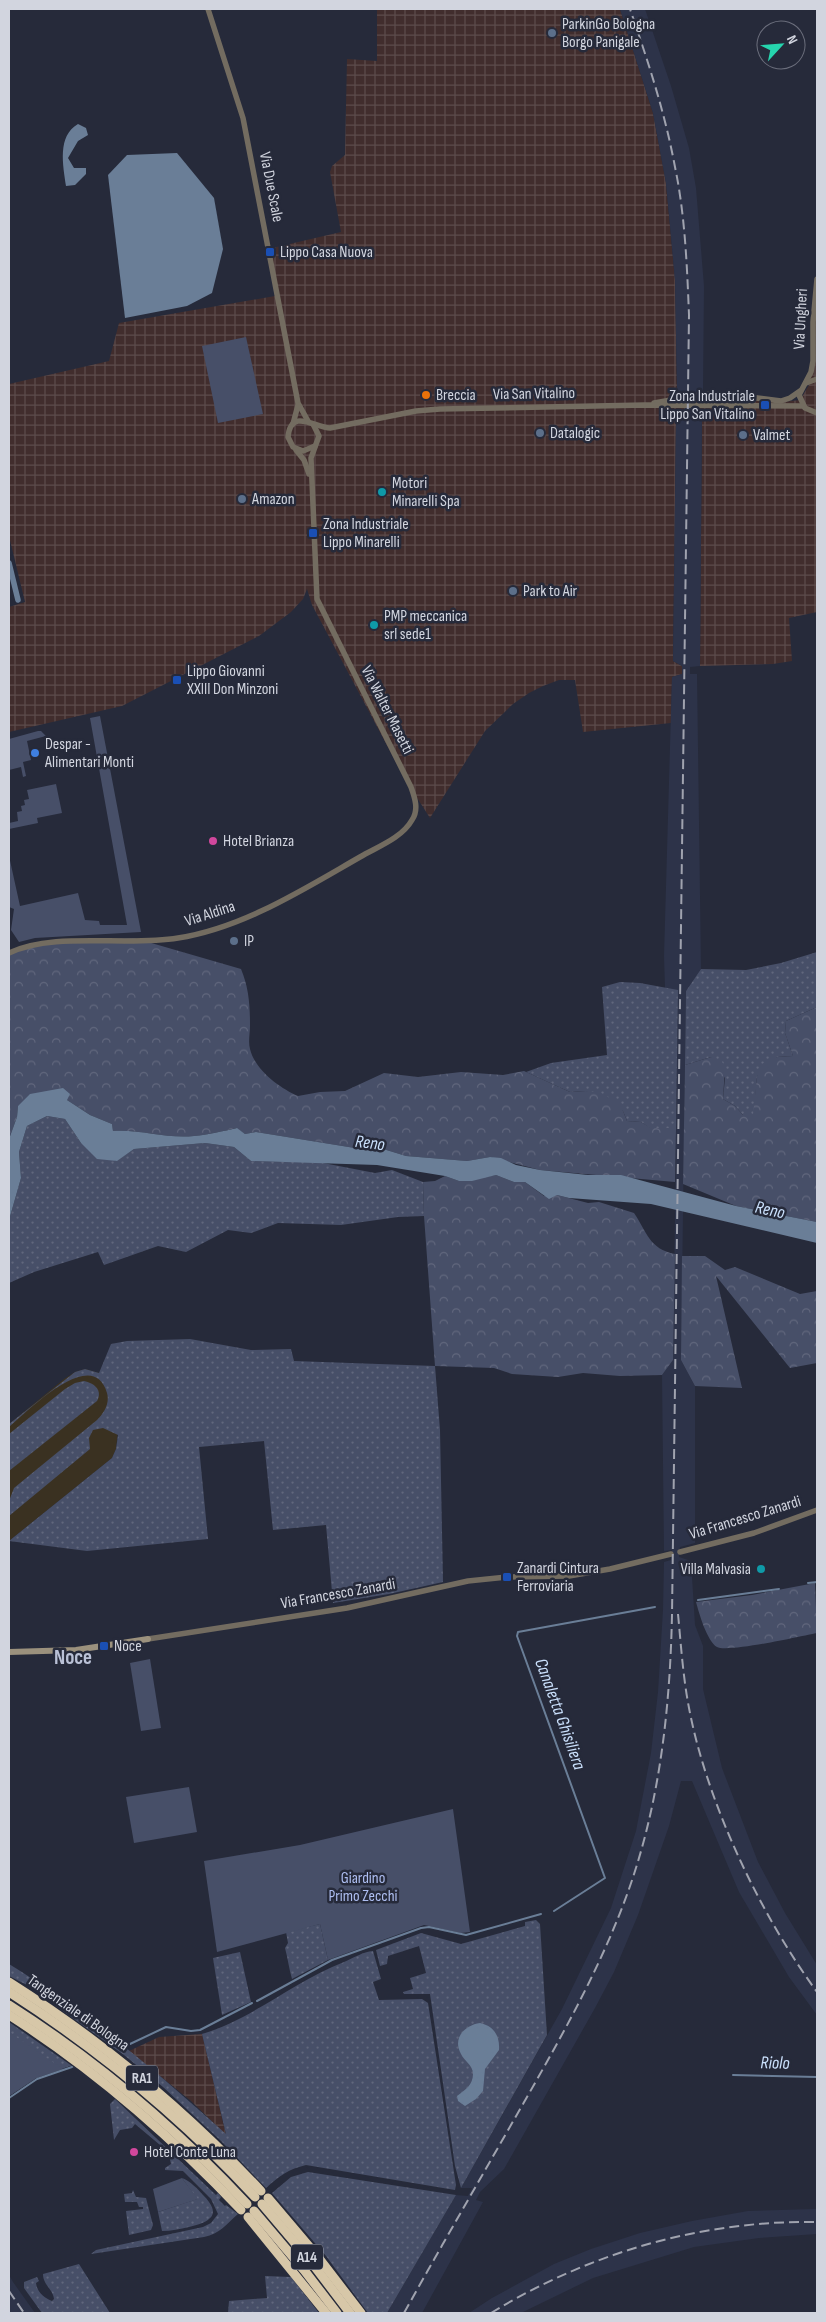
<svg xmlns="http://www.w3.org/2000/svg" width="826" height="2322" viewBox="0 0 826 2322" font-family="'Sofia Sans Condensed',sans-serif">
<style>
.commercial{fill:#3a3121}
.industrial{fill:url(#industrial-grid)}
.built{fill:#2d3349}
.grass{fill:url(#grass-dots)}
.forest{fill:url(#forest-crowns)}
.green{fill:#474f68}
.water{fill:#6a7e97}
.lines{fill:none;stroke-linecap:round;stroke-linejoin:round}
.stream{stroke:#6a7e97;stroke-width:2}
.canal{stroke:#6a7e97;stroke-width:5.5}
.tertiary{stroke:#736c60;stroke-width:5.5}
.secondary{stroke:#9b917d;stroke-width:6}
.motorway{stroke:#d7c7a8;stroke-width:9}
.rail{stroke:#a0a3af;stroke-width:2;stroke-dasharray:10 5;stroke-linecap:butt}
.service-dot{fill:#5c6f8a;stroke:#262a3a;stroke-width:2}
.transit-dot{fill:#1a4fb4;stroke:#262a3a;stroke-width:2}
.food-dot{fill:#e8710a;stroke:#262a3a;stroke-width:2}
.culture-dot{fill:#0f9aa8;stroke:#262a3a;stroke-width:2}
.shop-dot{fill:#3f7fe0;stroke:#262a3a;stroke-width:2}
.hotel-dot{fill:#d1479c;stroke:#262a3a;stroke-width:2}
.labels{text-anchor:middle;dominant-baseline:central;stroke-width:5;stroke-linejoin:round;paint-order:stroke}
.shield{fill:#262a3a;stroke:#9ea2ae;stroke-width:1}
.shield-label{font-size:15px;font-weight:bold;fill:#d2d5df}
.poi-label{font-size:16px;fill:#d2d5df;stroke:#262a3a;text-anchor:start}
.street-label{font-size:16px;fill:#d2d5df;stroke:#262a3a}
.park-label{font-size:16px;fill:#aebef1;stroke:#262a3a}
.water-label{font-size:18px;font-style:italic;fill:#cae0fc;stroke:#262a3a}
.district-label{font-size:21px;font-weight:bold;fill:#bac1d6;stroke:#262a3a}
</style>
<defs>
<pattern id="industrial-grid" width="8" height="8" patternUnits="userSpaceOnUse" patternTransform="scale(1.25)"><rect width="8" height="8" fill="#412d2d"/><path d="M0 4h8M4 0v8" fill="none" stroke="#5c4b4b"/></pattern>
<pattern id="grass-dots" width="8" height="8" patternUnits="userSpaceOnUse" patternTransform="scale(1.25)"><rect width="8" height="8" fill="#474f68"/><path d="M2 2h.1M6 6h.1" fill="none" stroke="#61677d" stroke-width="1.8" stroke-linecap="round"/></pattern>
<pattern id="forest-crowns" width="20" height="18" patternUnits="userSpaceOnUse" patternTransform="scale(1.25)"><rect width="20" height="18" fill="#474f68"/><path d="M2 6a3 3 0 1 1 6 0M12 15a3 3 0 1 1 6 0" fill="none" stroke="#61677d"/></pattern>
</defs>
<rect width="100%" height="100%" fill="#262a3a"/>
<polygon class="commercial" points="85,1369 99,1373 120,1411 116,1449 112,1458 9,1541 9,1424 64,1379 75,1372"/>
<g class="industrial">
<polygon points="377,9 620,9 653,113 666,183 675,280 677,390 686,393 685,409 676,419 673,661 682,666 682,674 672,677 671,723 583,732 575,680 559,680 543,686 529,693 513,704 485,731 430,818 405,779 312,605 307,589 303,599 291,612 259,636 122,706 9,732 9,607 25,602 9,536 9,384 109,361 119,323 275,296 268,249 341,232 330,172 332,166 345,155 347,59 377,61"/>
<polygon points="817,301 817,612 789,618 792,661 773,664 700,666 702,413 694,409 694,393 703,391 743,394 783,402 800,400 809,385"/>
<polygon points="202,2034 226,2135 191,2101 129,2051 159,2037"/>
</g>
<g class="built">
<polygon points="620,9 645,9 671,86 689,148 696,188 704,286 703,391 694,393 694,409 702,413 700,666 690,667 690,674 697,674 701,969 686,991 681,1360 695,1386 695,1543 680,1547 679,1557 691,1561 695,1625 703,1646 703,1689 722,1768 758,1862 785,1913 817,1965 817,2015 789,1977 739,1892 692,1781 681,1781 669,1826 638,1915 614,1972 595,2008 504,2169 480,2192 476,2200 483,2202 422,2313 387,2313 456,2195 468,2196 472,2188 461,2188 562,2009 611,1908 636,1831 651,1753 658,1692 663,1610 664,1562 671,1560 672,1550 664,1551 662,1375 673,1360 678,991 665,988 664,956 672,677 682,674 682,666 673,661 676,419 685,409 686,393 677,391 675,280 666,183 653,113"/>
<polygon points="817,2209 817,2234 759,2238 694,2247 593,2278 521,2313 469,2313 492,2298 554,2264 591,2249 640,2233 692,2221 748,2211"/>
<polygon points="9,2275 13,2282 35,2313 9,2313"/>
</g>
<g class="grass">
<polygon points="817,952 817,1007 786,1021 785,1033 793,1056 777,1057 757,1076 754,1115 743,1115 735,1106 723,1099 725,1078 711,1057 685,1065 686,991 701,969 746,970 781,963"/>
<polygon points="620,982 640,983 678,990 676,1128 650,1128 641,1122 627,1121 623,1111 586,1091 570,1092 526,1072 551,1063 607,1055 602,987"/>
<polygon points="47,1116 65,1119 81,1143 116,1161 134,1149 205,1143 234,1147 251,1161 318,1162 375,1173 392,1170 423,1182 424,1216 398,1217 341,1225 278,1223 251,1233 228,1230 186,1252 158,1246 104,1265 98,1252 34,1272 9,1283 9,1220 21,1178 19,1152 27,1126"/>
<path d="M190,1339L251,1350L291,1349L294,1361L435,1366L440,1430L443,1582L389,1594L333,1603L326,1525L273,1530L264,1441L199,1447L208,1539L87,1551L9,1541L112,1458L116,1449L118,1435L103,1428L93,1430L89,1438L90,1449L9,1516V1501L14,1488L97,1420C104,1413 110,1403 107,1393C93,1344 27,1412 9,1427V1424L75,1372L85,1369L99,1373L111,1344L127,1341Z"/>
<path d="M84,1381C94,1383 103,1390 97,1401L9,1471V1434L65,1389L75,1383Z"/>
<polygon points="536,1920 540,1924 547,2035 461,2188 455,2166 430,1994 404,1994 403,1992 413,1989 410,1978 426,1973 419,1946 388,1956 387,1964 380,1966 376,1950 421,1933 461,1944 525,1926 525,1922"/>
<path d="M320,1924L328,1960L292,1979C289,1969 288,1959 285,1948L288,1943L286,1932Z"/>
<path d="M373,1951L381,1979L373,1982L379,2000L422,1999L428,2003L456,2185L455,2190L306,2165C289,2169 279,2176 266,2188L221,2141L163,2087L124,2055L56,2006L43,1993L9,1976V1964C87,2012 157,2072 226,2134L202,2034C253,2019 294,1981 344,1962C353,1958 363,1952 373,1951Z"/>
<polygon points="240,1952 251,2002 222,2015 213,1958"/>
<polygon points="9,2022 75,2068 70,2066 36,2078 9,2096"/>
<path d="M115,2099L216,2195L218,2193L221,2197L219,2200L225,2206L226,2205L238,2214C226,2224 220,2234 204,2237L91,2254L96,2250L203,2227L211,2223L218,2214L211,2199L183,2171L165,2170V2168L171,2164L169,2155L163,2153L160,2145L135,2124L132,2128L120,2130L114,2140L110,2104Z"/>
<polygon points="308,2172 456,2195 387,2313 368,2313 326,2256 272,2193 291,2177"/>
<path d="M182,2178C190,2181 198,2189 203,2195C223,2215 210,2222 189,2227C180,2229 171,2231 162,2231L158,2212L197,2199Z"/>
<polygon points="133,2190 136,2197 146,2198 153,2225 151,2230 129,2235 126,2211 143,2209 143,2207 139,2207 137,2202 125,2202 124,2194 132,2193"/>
<path d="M79,2264L110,2313H42L24,2288V2282L37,2277L39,2281L36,2283C37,2293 45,2298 52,2301L54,2299C53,2289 43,2285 43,2274Z"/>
<polygon points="265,2276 291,2277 319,2313 228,2313 229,2301 267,2298"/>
</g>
<g class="forest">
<path d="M134,938L241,969C249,988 250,1006 250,1026C250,1033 248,1042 250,1049C255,1070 280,1088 298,1096L320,1092L345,1091L384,1073L418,1077L461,1072L503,1075L524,1071L570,1092L586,1091L601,1093L615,1101L623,1111L627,1121L641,1122L651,1128H676L675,1182L540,1170L490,1157L467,1161L406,1156L380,1148L361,1149L256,1132L245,1134L236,1128C223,1131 208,1135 194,1136C167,1139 140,1129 113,1131L112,1124L90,1115L67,1100L18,1106L17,1117L9,1139V952L54,942Z"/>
<polygon points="817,1007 817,1222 736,1206 683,1184 685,1065 711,1057 721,1060 725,1067 723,1099 735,1106 743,1115 753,1115 757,1076 762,1064 777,1057 793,1056 785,1033 786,1021"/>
<path d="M496,1175L514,1182H525L544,1196L557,1195L588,1203L599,1202L634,1213C647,1232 649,1249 675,1254L673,1360L662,1375L620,1376L583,1373L558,1377L512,1374L494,1368L435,1366L424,1216L423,1182L435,1181L445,1176L459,1181Z"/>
<polygon points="682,1256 705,1256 725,1270 735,1267 800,1294 817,1291 817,1363 790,1368 716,1276 742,1388 695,1386 681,1360"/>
<path d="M815,1583L817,1633C802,1636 727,1653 717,1647C707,1641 699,1613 696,1602L752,1595Z"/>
</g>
<g class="green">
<polygon points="246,337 263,414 218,423 202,346"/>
<polygon points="100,716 141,932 35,938 19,942 11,930 14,909 9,907 9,856 20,906 78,893 85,920 99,921 100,925 127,925 90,718"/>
<polygon points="38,731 41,731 46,736 27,741 31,760 23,762 26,776 23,777 21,767 9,770 9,739"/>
<polygon points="56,784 62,813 37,818 38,823 9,829 9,823 18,821 17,812 22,811 21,806 25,805 24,800 29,799 27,790"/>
<polygon points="150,1659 161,1728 141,1731 130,1663"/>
<polygon points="189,1787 197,1832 134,1843 126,1797"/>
<polygon points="453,1809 470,1932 461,1933 424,1925 328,1960 320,1924 217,1952 204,1861 300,1845"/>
<polygon points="9,2032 63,2069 36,2078 9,2096"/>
<polygon points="182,2178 198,2199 158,2212 153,2189"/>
</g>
<g class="water">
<path d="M78,124L86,128L88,135L78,141L68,158L74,168H86V174L75,185L66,186C63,165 57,136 78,124Z"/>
<polygon points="177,153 214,198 223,249 212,293 187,306 125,318 108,175 127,155"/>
<path d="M63,1088L70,1094L67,1100L90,1115L112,1124L113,1131C140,1129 167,1139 194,1136C208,1135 223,1131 237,1128L245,1134L256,1132L361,1149L380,1148L406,1156L467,1161L490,1157L501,1158L516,1165L540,1170L588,1175H621L736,1206L817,1222V1243L651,1204L569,1198L557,1195L549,1199L525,1182H514L496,1175L472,1181H459L445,1176L377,1165L251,1161L234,1147L205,1143L134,1149L117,1161L97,1159L81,1143L65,1119L47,1116L27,1126L19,1152L21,1178L9,1220V1139L17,1117L18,1106L30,1094Z"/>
<path d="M480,2023C494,2026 500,2036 499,2050L485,2069L483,2091L476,2099L465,2106L458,2101L457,2096C465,2090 473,2085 473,2074C473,2065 464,2061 461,2054C452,2038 465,2025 480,2023Z"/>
</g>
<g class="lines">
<g class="stream">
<polyline points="808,1583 817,1582"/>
<polyline points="698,1600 779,1589"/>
<polyline points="554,1911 605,1878 517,1636 518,1632 655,1607"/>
<polyline points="257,2001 332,1960 421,1928 429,1927 466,1935 541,1914"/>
<polyline points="130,2044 166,2027 191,2031 200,2030 252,2003"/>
<polyline points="733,2075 817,2077"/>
<polyline points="9,2098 37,2079 72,2067"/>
</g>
<polyline class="canal" points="9,563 18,600"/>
<g class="tertiary">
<polyline points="208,9 243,118 298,403 308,421"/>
<polyline points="817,279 813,322 813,361 811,372 799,395 805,408 817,413"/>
<polyline points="806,383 817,379"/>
<polyline points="654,403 705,394 725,394 781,401 790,398 800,391"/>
<polyline points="293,424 298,405"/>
<path d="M315,446L303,451L293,447L288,437C291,407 315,428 330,428L416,411L440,409L645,405L803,406"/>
<polyline points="296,450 304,460 309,474"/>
<path d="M9,953C55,931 125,947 178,938C243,928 304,889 360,857C377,847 402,838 412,820C419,810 415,798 411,787L317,599L311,458L319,436L313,424"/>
<polyline points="680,1552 754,1533 817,1510"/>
<polyline points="148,1639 347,1608 468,1581 507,1577 569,1576 610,1569 671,1554"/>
</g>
<polyline class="secondary" points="9,1652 76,1650 148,1639"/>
<g class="motorway">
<path d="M9,1982C102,2041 186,2111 261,2191"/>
<path d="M9,1992C99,2050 182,2118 255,2197"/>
<path d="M9,2005C97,2061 176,2128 247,2204"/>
<path d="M9,2015C95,2070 171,2136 241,2210"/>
<polyline points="268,2198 318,2257 361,2313"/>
<polyline points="262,2204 312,2263 350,2313"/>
<polyline points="254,2211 304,2270 337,2313"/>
<polyline points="248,2217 326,2313"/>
</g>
<g class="rail">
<path d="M678,1614C681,1645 683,1677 689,1708C707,1803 760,1914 817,1992"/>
<polyline points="9,2291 24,2313"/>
<path d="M404,2313C443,2243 483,2174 523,2104C563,2034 602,1965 629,1889C660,1801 670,1708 672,1615L689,315C687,265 685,215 675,167C665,113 648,61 630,9"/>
<path d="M491,2313C589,2253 702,2220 817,2222"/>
</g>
</g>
<g class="service-dot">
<circle cx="552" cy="33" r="5"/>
<circle cx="540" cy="433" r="5"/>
<circle cx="743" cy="435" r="5"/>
<circle cx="242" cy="499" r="5"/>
<circle cx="513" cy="591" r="5"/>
<circle cx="234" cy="941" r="5"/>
</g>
<g class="transit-dot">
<rect x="265" y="247" width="10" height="10" rx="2.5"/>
<rect x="760" y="400" width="10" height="10" rx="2.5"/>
<rect x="308" y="528" width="10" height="10" rx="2.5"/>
<rect x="172" y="675" width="10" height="10" rx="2.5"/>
<rect x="502" y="1572" width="10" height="10" rx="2.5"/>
<rect x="99" y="1641" width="10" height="10" rx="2.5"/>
</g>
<circle class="food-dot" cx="426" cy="395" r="5"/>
<g class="culture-dot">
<circle cx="382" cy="492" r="5"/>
<circle cx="374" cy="625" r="5"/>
<circle cx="761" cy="1569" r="5"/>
</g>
<circle class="shop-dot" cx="35" cy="753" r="5"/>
<g class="hotel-dot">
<circle cx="213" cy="841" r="5"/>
<circle cx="134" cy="2152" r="5"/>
</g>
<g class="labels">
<g class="shield">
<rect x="126" y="2065.5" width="32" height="25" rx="4"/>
<rect x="291" y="2244.5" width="32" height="25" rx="4"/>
</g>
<g class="shield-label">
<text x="142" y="2078">RA1</text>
<text x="307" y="2257">A14</text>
</g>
<g class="poi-label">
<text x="562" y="24">ParkinGo Bologna<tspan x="562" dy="18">Borgo Panigale</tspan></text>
<text x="280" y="252">Lippo Casa Nuova</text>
<text x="436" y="395">Breccia</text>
<text x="755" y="396" text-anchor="end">Zona Industriale<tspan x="755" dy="18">Lippo San Vitalino</tspan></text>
<text x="550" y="433">Datalogic</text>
<text x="753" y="435">Valmet</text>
<text x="392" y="483">Motori<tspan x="392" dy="18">Minarelli Spa</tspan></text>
<text x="252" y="499">Amazon</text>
<text x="323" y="524">Zona Industriale<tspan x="323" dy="18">Lippo Minarelli</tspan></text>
<text x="523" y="591">Park to Air</text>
<text x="384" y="616">PMP meccanica<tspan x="384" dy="18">srl sede1</tspan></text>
<text x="187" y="671">Lippo Giovanni<tspan x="187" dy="18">XXIII Don Minzoni</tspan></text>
<text x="45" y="744">Despar -<tspan x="45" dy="18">Alimentari Monti</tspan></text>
<text x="223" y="841">Hotel Brianza</text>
<text x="244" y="941">IP</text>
<text x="517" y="1568">Zanardi Cintura<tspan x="517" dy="18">Ferroviaria</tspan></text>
<text x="751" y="1569" text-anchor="end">Villa Malvasia</text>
<text x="114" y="1646">Noce</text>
<text x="144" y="2152">Hotel Conte Luna</text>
</g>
<g class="street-label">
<text transform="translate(271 187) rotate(79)">Via Due Scale</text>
<text transform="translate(801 319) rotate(-87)">Via Ungheri</text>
<text transform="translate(534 394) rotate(-1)">Via San Vitalino</text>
<text transform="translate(387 710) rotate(63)">Via Walter Masetti</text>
<text transform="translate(210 914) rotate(-18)">Via Aldina</text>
<text transform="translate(745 1518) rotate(-17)">Via Francesco Zanardi</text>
<text transform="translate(338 1594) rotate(-10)">Via Francesco Zanardi</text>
<text transform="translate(78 2013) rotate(35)">Tangenziale di Bologna</text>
</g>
<g class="park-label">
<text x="363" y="1878">Giardino<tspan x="363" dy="18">Primo Zecchi</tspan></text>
</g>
<g class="water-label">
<text transform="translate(370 1143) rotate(7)">Reno</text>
<text transform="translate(770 1210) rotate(12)">Reno</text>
<text transform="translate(560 1714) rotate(70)">Canaletta Ghisiliera</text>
<text transform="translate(775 2063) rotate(1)">Riolo</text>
</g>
<g class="district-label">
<text x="73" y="1657">Noce</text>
</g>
</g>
<rect width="826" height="2322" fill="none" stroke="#d2d5df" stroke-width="20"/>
<g transform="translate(781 45) rotate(64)"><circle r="24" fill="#262a3a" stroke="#6b6e7c"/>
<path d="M0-4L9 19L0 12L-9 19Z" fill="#26d5ae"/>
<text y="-8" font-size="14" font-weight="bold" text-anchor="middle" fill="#d2d5df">N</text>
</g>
</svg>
